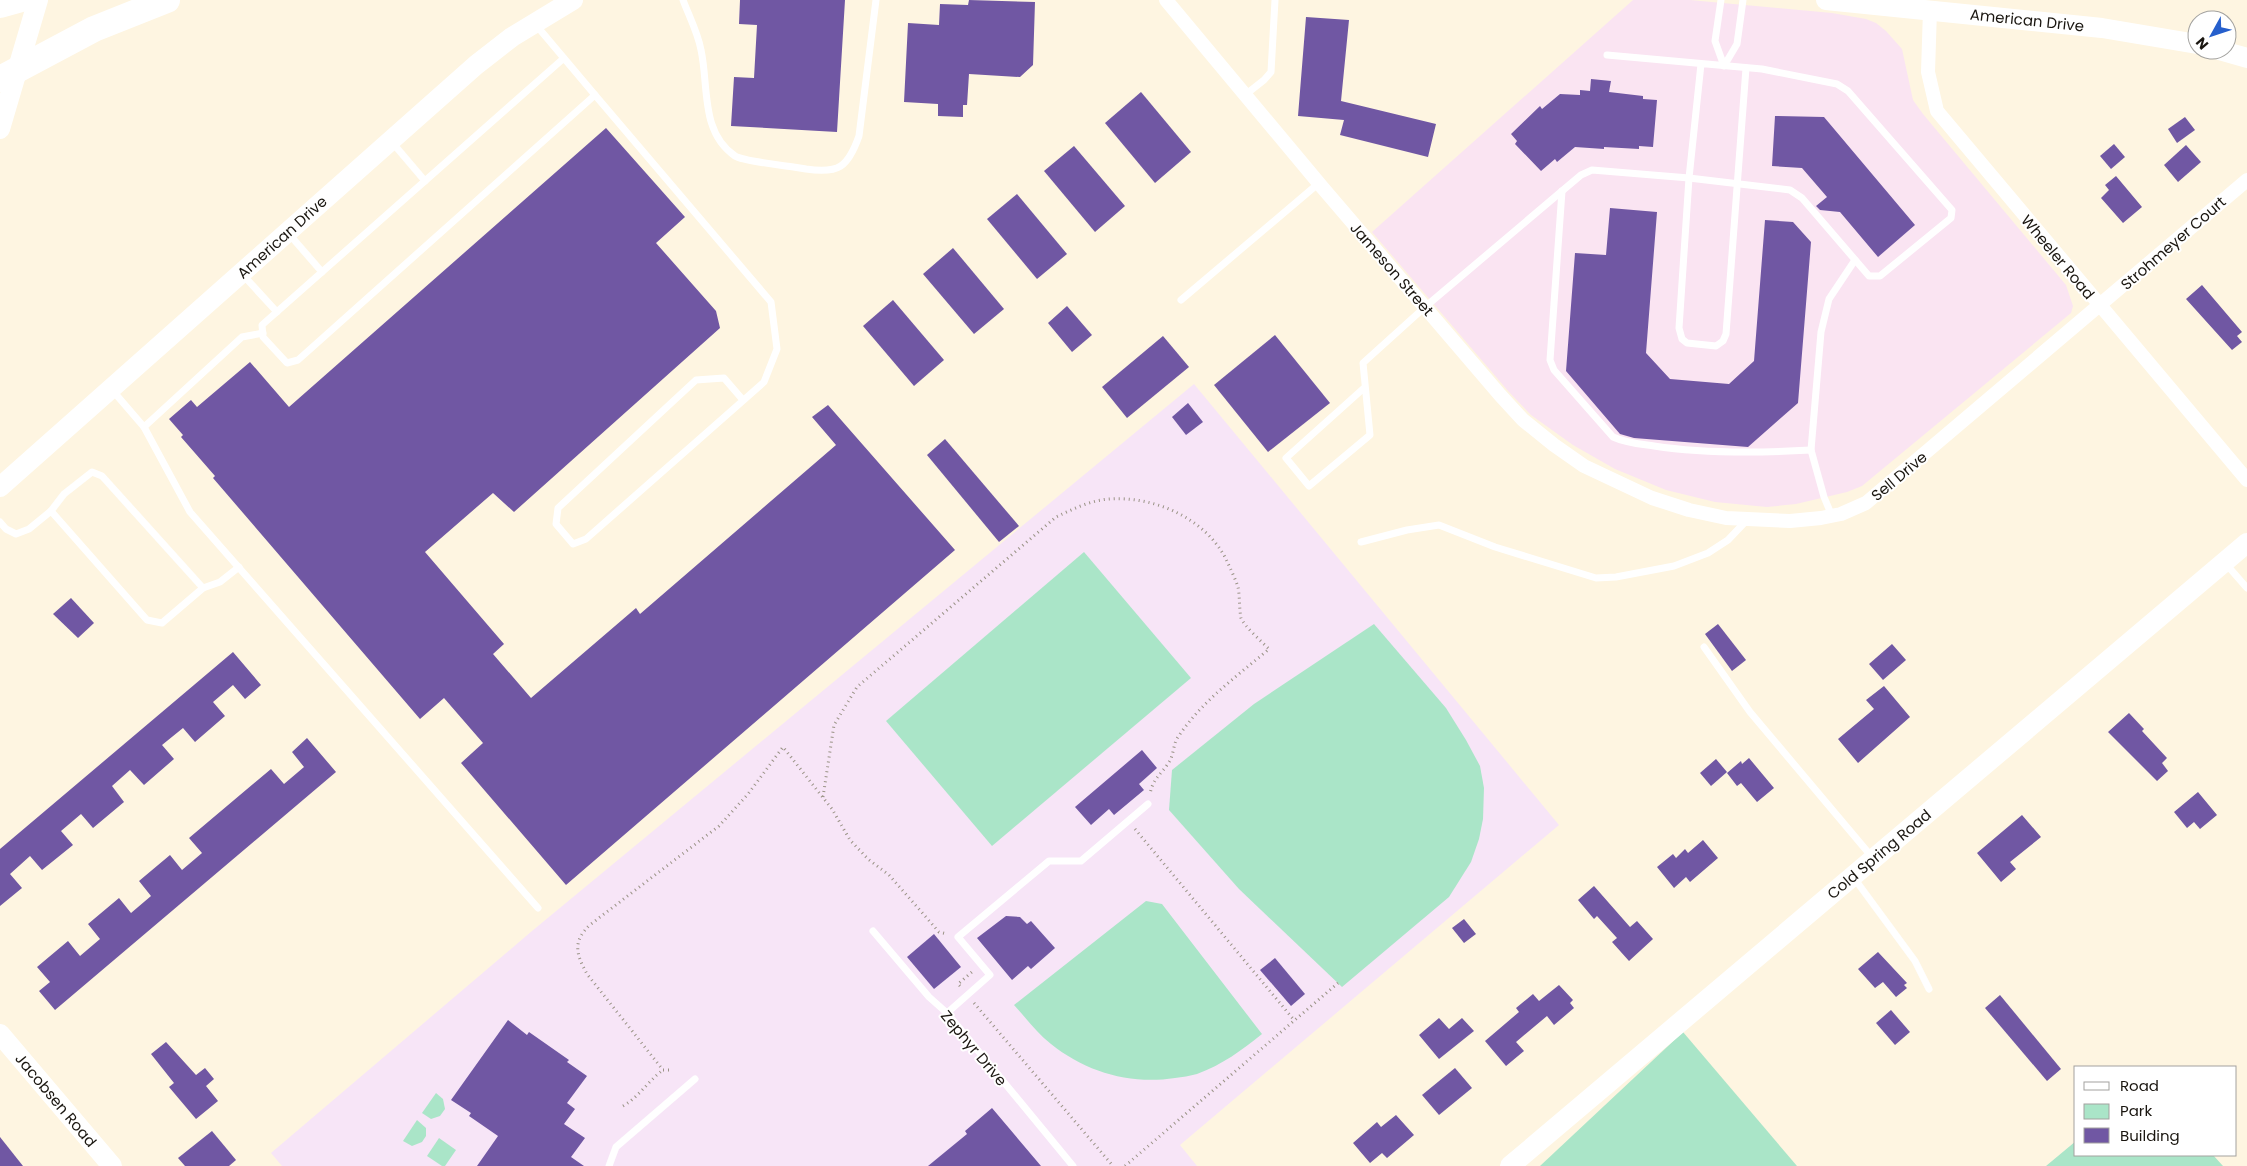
<svg xmlns="http://www.w3.org/2000/svg" width="2247" height="1166" viewBox="0 0 2247 1166" font-family="Poppins,sans-serif">
<style>
.commercial{fill:#fae4f2}
.education{fill:#f7e5f7}
.green{fill:#aae5c8}
.building{fill:#7057a3}
.lines{fill:none;stroke-linecap:round;stroke-linejoin:round}
.path{stroke:#9a9386;stroke-width:3;stroke-dasharray:1 4;stroke-linecap:butt}
.lane{stroke:#fff;stroke-width:7}
.street{stroke:#fff;stroke-width:14}
.secondary{stroke:#fff;stroke-width:20}
.highway{stroke:#fff;stroke-width:26}
.labels{text-anchor:middle;dominant-baseline:central;stroke-width:4;stroke-linejoin:round;paint-order:stroke}
.street-label{font-size:15px;fill:#1a1610;stroke:#fff}
</style>
<rect width="100%" height="100%" fill="#fef5e1"/>
<polygon class="commercial" points="1633,0 1690,0 1832,13 1866,19 1876,23 1886,31 1902,49 1913,100 1923,114 2066,285 2073,306 2071,313 1862,486 1847,492 1796,504 1767,507 1715,502 1666,490 1615,469 1573,445 1531,415 1509,392 1372,232"/>
<polygon class="education" points="1194,384 1559,825 1180,1145 1197,1166 282,1166 271,1153 532,931"/>
<g class="green">
<polygon points="1084,552 1191,678 992,846 886,721"/>
<polygon points="1374,624 1446,708 1466,740 1480,766 1484,788 1483,819 1479,839 1471,862 1449,897 1342,987 1239,889 1169,810 1172,770 1254,704"/>
<path d="M1146,901L1162,904L1262,1034C1242,1050 1222,1065 1197,1074C1190,1076 1182,1077 1175,1078C1130,1085 1086,1072 1051,1044C1037,1033 1026,1018 1014,1005Z"/>
<polygon points="1683,1032 1797,1166 1540,1166"/>
<polygon points="436,1093 443,1099 445,1109 440,1116 431,1119 422,1113"/>
<polygon points="417,1120 426,1128 426,1136 422,1142 412,1146 403,1141"/>
<polygon points="439,1138 456,1150 445,1166 442,1166 427,1156"/>
<polygon points="2076,1141 2076,1155 2213,1155 2223,1166 2046,1166"/>
</g>
<g class="building">
<polygon points="740,0 845,0 837,132 731,126 734,77 754,78 757,25 739,24"/>
<polygon points="969,0 1035,2 1033,65 1020,77 969,74 967,105 963,105 963,117 938,116 938,104 904,102 908,23 939,25 940,4 968,5"/>
<polygon points="1306,17 1349,20 1341,101 1436,124 1428,157 1340,135 1344,120 1298,116"/>
<polygon points="1591,79 1611,81 1609,92 1643,96 1643,99 1657,100 1653,147 1639,146 1639,149 1604,147 1604,149 1575,147 1557,162 1555,159 1541,171 1515,144 1517,141 1511,134 1540,106 1542,109 1560,94 1580,95 1580,90 1590,91"/>
<polygon points="1141,92 1191,152 1155,183 1105,123"/>
<polygon points="1775,116 1824,117 1915,225 1878,257 1840,212 1820,210 1816,206 1827,197 1802,168 1772,166"/>
<polygon points="2185,117 2195,130 2177,143 2168,129"/>
<polygon points="606,128 685,217 656,243 716,311 720,328 514,512 493,493 425,552 504,644 493,654 531,698 636,608 640,614 836,445 812,417 828,405 955,550 566,885 461,763 483,743 444,698 420,719 213,478 215,476 181,437 183,435 169,419 191,400 197,407 250,362 289,407"/>
<polygon points="2114,144 2125,157 2111,169 2100,156"/>
<polygon points="2186,145 2201,162 2178,182 2164,165"/>
<polygon points="1074,146 1125,206 1095,232 1044,171"/>
<polygon points="2116,176 2142,207 2123,223 2101,198 2109,190 2105,185"/>
<polygon points="1017,194 1067,254 1037,279 987,219"/>
<polygon points="1610,208 1657,212 1646,353 1670,379 1729,384 1754,361 1765,220 1793,222 1811,242 1798,403 1748,447 1634,438 1620,434 1566,371 1575,253 1606,255"/>
<polygon points="953,248 1004,309 974,334 923,274"/>
<polygon points="2202,285 2242,332 2237,336 2242,342 2232,350 2186,299"/>
<polygon points="893,300 944,360 914,386 863,326"/>
<polygon points="1067,306 1092,335 1072,352 1048,323"/>
<polygon points="1275,335 1330,403 1268,452 1214,385"/>
<polygon points="1163,336 1189,367 1127,418 1102,387"/>
<polygon points="1188,403 1203,422 1186,435 1172,417"/>
<polygon points="945,439 1019,526 999,542 927,455"/>
<polygon points="71,598 94,623 78,638 53,614"/>
<polygon points="1718,624 1746,660 1732,671 1705,634"/>
<polygon points="1892,644 1906,660 1883,680 1869,664"/>
<polygon points="233,652 261,685 245,699 233,685 213,702 225,716 195,742 183,728 162,745 174,759 144,785 130,770 112,786 124,802 93,828 81,814 61,831 73,845 42,870 30,856 10,874 22,888 0,906 0,849"/>
<polygon points="1884,686 1910,717 1858,763 1838,739 1874,709 1866,700"/>
<polygon points="2129,713 2144,729 2142,731 2167,758 2162,763 2168,771 2157,781 2108,732"/>
<polygon points="307,738 336,772 55,1010 39,991 50,982 37,967 68,941 80,956 100,939 88,924 119,898 131,913 151,896 139,881 170,855 182,870 202,853 189,838 271,769 284,784 304,767 292,752"/>
<polygon points="1142,750 1157,768 1139,784 1144,790 1114,815 1109,809 1091,825 1075,807"/>
<polygon points="1749,758 1774,788 1757,802 1741,783 1737,786 1727,773 1741,761 1742,764"/>
<polygon points="1716,759 1727,772 1711,786 1700,773"/>
<polygon points="2198,792 2217,815 2200,829 2194,822 2187,828 2174,812"/>
<polygon points="2022,815 2041,837 2010,862 2016,869 2001,882 1977,853"/>
<polygon points="1703,840 1718,858 1690,882 1686,877 1674,888 1657,867 1673,854 1676,858 1685,849 1688,853"/>
<polygon points="1594,886 1630,927 1637,921 1653,939 1629,961 1612,942 1617,938 1597,916 1594,919 1578,900"/>
<polygon points="1006,916 1020,917 1027,924 1031,921 1055,948 1031,969 1028,966 1012,980 977,938"/>
<polygon points="1464,919 1476,934 1464,943 1452,928"/>
<polygon points="934,934 961,967 934,989 907,957"/>
<polygon points="1878,952 1907,983 1904,985 1907,988 1896,997 1883,982 1875,988 1858,969"/>
<polygon points="1275,958 1305,994 1291,1006 1260,970"/>
<polygon points="1559,985 1573,1000 1570,1003 1574,1008 1554,1025 1547,1016 1516,1042 1524,1051 1506,1066 1485,1041 1519,1012 1516,1008 1533,994 1539,1001"/>
<polygon points="2000,995 2061,1069 2047,1081 1985,1008"/>
<polygon points="1891,1010 1910,1032 1895,1045 1876,1023"/>
<polygon points="1439,1018 1449,1029 1462,1018 1474,1031 1439,1059 1419,1035"/>
<polygon points="508,1020 527,1035 529,1032 569,1060 567,1062 587,1076 567,1103 575,1109 564,1124 585,1138 571,1157 584,1166 477,1166 498,1136 469,1116 471,1113 451,1100"/>
<polygon points="166,1042 196,1075 205,1068 214,1079 206,1086 218,1101 196,1119 169,1087 174,1083 151,1054"/>
<polygon points="1455,1068 1472,1088 1439,1115 1422,1095"/>
<polygon points="992,1108 1041,1166 928,1166 967,1134 965,1131"/>
<polygon points="1396,1115 1414,1135 1387,1158 1382,1153 1370,1163 1353,1143 1377,1122 1381,1127"/>
<polygon points="212,1131 236,1160 229,1166 185,1166 178,1158"/>
<polygon points="0,1137 23,1166 0,1166"/>
</g>
<g class="lines">
<g class="path">
<path d="M823,797L834,725L857,687L1056,517C1073,509 1091,500 1110,499C1154,496 1205,518 1226,559C1230,568 1235,578 1238,587C1240,597 1239,608 1241,618C1244,626 1262,642 1269,649C1236,677 1202,701 1178,737C1173,744 1174,755 1169,762C1161,775 1153,778 1150,794"/>
<polyline points="1135,829 1294,1020"/>
<polyline points="960,986 958,984 973,971"/>
<polyline points="974,1003 1113,1166"/>
<path d="M669,1070H663L587,974C576,954 572,941 591,924L719,826L748,794L783,747L832,809L850,840L868,859L889,875L939,932L947,934"/>
<path d="M623,1106C639,1097 648,1081 663,1070"/>
<polyline points="1125,1166 1338,983"/>
</g>
<g class="lane">
<path d="M683,0C689,16 698,33 701,50C709,86 700,132 735,156C744,162 792,166 806,169C839,174 848,167 859,136L876,0"/>
<polyline points="1721,0 1715,41 1724,66 1737,44 1743,0"/>
<polyline points="536,25 595,95 298,360 287,363 263,337 262,325 564,58"/>
<polyline points="1607,55 1762,69 1837,84 1848,91 1952,210 1951,218 1880,276 1869,276 1802,198 1790,190 1689,178 1701,64"/>
<polyline points="595,95 771,302 777,349 764,382 586,539 573,544 556,524 558,508 696,380 724,378 743,400"/>
<polyline points="1245,95 1264,80 1271,72 1275,0"/>
<polyline points="391,141 425,181"/>
<path d="M1562,191L1550,360L1554,370L1613,437C1626,443 1640,444 1654,446C1706,454 1759,453 1811,450"/>
<polyline points="289,234 322,272"/>
<polyline points="243,275 277,312"/>
<polyline points="1181,300 1319,183"/>
<polyline points="1364,388 1286,458 1309,486 1370,435 1363,363 1425,307 1562,191 1581,175 1592,170 1689,178 1679,328 1682,339 1687,343 1716,346 1723,341 1726,334 1746,68"/>
<polyline points="113,391 144,427 242,337 263,333"/>
<polyline points="144,427 190,512 538,908"/>
<polyline points="51,511 64,494 92,472 102,476 203,588"/>
<polyline points="1832,516 1824,497 1811,450 1821,332 1829,299 1855,260"/>
<polyline points="0,522 6,529 16,534 29,529 51,511 147,620 162,623 203,588 220,582 239,567"/>
<polyline points="1361,542 1407,530 1439,525 1495,547 1596,578 1616,577 1674,566 1708,553 1728,540 1747,520"/>
<polyline points="2226,564 2247,588"/>
<polyline points="1704,647 1750,712 1872,857"/>
<polyline points="1854,878 1915,961 1929,989"/>
<polyline points="873,931 929,997 947,1013 1073,1166"/>
<polyline points="947,1013 990,975 958,937 1049,861 1081,861 1148,804"/>
<polyline points="609,1166 616,1147 695,1079"/>
</g>
<g class="street">
<polyline points="1166,0 1322,187 1500,395 1523,420 1554,445 1584,466 1652,498 1689,510 1726,518 1790,521 1821,518 1841,514 1866,503 2247,180"/>
<polyline points="1930,10 1928,72 1937,111 2247,480"/>
</g>
<g class="secondary">
<polyline points="1826,0 2102,28 2197,44"/>
<polyline points="2219,50 2247,58"/>
<polyline points="0,129 38,0"/>
<polyline points="0,487 476,65 512,37 573,0"/>
<polyline points="0,1034 112,1166"/>
<polyline points="1510,1166 2247,543"/>
</g>
<g class="highway">
<polyline points="0,5 18,0"/>
<polyline points="0,79 94,29 167,0"/>
</g>
</g>
<g class="labels">
<g class="street-label">
<text transform="translate(2027 20) rotate(6)">American Drive</text>
<text transform="translate(282 237) rotate(-42)">American Drive</text>
<text transform="translate(2173 243) rotate(-41)">Strohmeyer Court</text>
<text transform="translate(2058 257) rotate(50)">Wheeler Road</text>
<text transform="translate(1392 269) rotate(49)">Jameson Street</text>
<text transform="translate(1899 476) rotate(-40)">Sell Drive</text>
<text transform="translate(1879 854) rotate(-40)">Cold Spring Road</text>
<text transform="translate(974 1048) rotate(50)">Zephyr Drive</text>
<text transform="translate(56 1100) rotate(50)">Jacobsen Road</text>
</g>
</g>
<rect x="2074" y="1066" width="162" height="90" fill="#ffffff" stroke="#a3a29f"/>
<rect x="2084" y="1082" width="25" height="8" fill="#ffffff" stroke="#a3a29f"/>
<text x="2120" y="1091" font-size="15" fill="#1a1610">Road</text>
<rect x="2084" y="1104" width="25" height="15" fill="#aae5c8" stroke="#a3a29f"/>
<text x="2120" y="1116" font-size="15" fill="#1a1610">Park</text>
<rect x="2084" y="1128" width="25" height="15" fill="#7057a3" stroke="#a3a29f"/>
<text x="2120" y="1141" font-size="15" fill="#1a1610">Building</text>
<g transform="translate(2212 35) rotate(230)"><circle r="24" fill="#ffffff" stroke="#a3a29f"/>
<path d="M0-4L9 19L0 12L-9 19Z" fill="#265fcc"/>
<text y="-8" font-size="14" font-weight="bold" text-anchor="middle" fill="#1a1610">N</text>
</g>
</svg>
